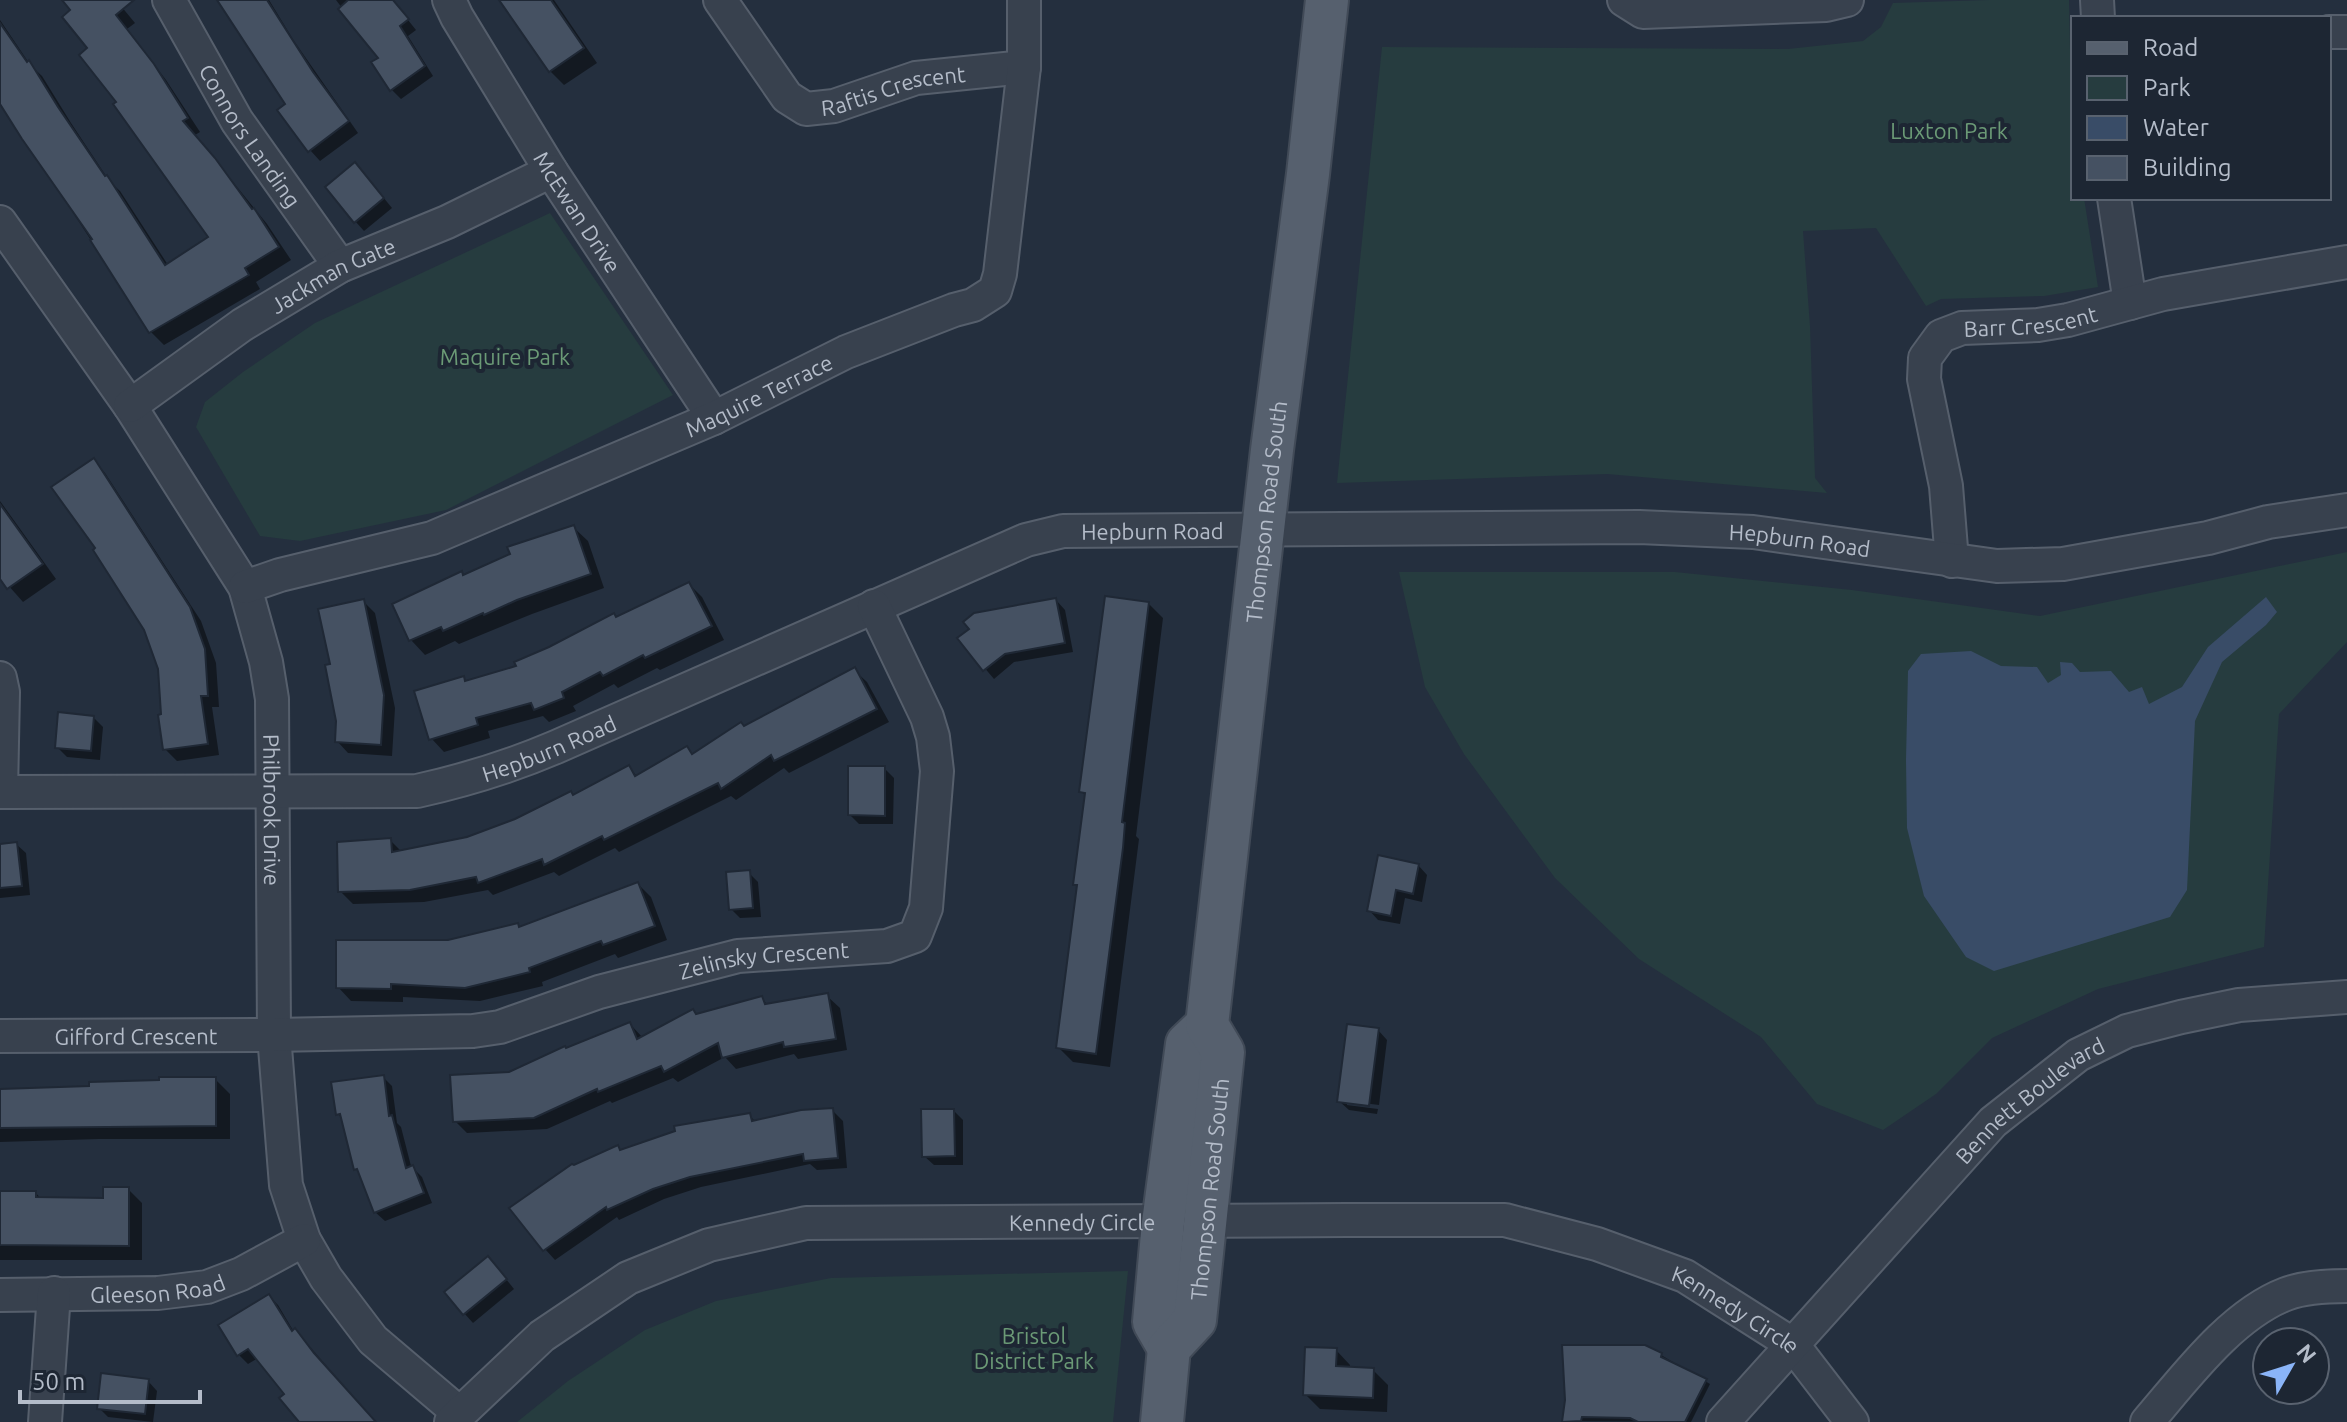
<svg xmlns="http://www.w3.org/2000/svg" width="2347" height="1422" viewBox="0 0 2347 1422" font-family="Ubuntu,sans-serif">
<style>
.green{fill:#263c3f}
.water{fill:#394c67}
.shadow{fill:#0007}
.building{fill:#455162;stroke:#1f2835;stroke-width:2}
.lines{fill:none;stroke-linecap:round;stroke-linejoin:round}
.minor-casing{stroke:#565f6c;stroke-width:36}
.major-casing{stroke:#414a57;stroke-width:46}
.minor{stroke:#38414e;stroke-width:32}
.major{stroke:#56606e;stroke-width:42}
.labels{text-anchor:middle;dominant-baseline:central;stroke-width:8;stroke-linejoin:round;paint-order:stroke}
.street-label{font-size:22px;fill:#b4bcc9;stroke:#1d2633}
.park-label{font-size:22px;fill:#6b9a76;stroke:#1d2633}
</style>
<rect width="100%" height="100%" fill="#242f3e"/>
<g class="green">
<polygon points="1989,0 2069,0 2073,198 2084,198 2098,287 2044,296 1941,299 1926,306 1876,228 1803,231 1810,326 1815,478 1827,493 1607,474 1337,483 1382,47 1788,49 1863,41 1881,27 1893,3"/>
<polygon points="550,213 673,395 446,510 300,541 260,536 196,427 205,402 243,372 315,323"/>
<polygon points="2347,552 2347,642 2279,714 2264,947 2098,989 1992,1038 1936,1094 1883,1130 1817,1104 1761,1037 1639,959 1555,878 1464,754 1425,687 1399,572 1675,572 1852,590 2040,616"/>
<polygon points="1128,1271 1113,1422 517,1422 568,1381 645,1330 716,1301 831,1278"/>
</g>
<polygon class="water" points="2266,597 2277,612 2266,625 2222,662 2195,721 2187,890 2170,917 1994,971 1966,957 1924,896 1907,828 1906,760 1908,671 1921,654 1971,651 2001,666 2037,667 2048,683 2061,675 2060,662 2072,663 2080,672 2111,671 2129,692 2142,687 2149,704 2182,687 2208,647"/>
<g class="shadow">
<polygon points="64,0 116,0 135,23 127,29 166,80 200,132 195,135 267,224 291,260 256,282 260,289 164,345 151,332 0,101 0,20 31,66 42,76 71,123 110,182 120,191 168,265 211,238 118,103 73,11"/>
<polygon points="219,0 269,0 294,41 358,133 320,161 310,150 288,104"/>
<polygon points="336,0 392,0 416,30 408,36 433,76 401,99 392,90 374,62 380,58"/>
<polygon points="502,0 554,0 597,63 564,85 550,71"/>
<polygon points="364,174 392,208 364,231 355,221"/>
<polygon points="94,461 105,473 201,621 216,663 219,707 212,707 219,755 177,761 165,749 160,669"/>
<polygon points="0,501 56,579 23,602 0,576"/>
<polygon points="573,527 588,541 604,588 532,614 459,644 455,641 425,655 411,640 464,577"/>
<polygon points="689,584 702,597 724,640 660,670 657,668 618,688 614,684 573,706 576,711 549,722 543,716 488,731 490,738 444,752 431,738 463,678 467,682 519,667"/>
<polygon points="1056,600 1065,610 1073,652 1014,662 994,679 960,639"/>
<polygon points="363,601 375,613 395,708 392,756 348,753 337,741 338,721 332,666"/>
<polygon points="1148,603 1163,618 1136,836 1139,839 1110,1067 1073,1062 1058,1047 1079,888 1075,884 1087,797 1082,792"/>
<polygon points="854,670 867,682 889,722 789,773 784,768 736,800 731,796 619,852 615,848 559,876 554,872 493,895 488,890 424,902 353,904 340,891 390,840 402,852 467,839 574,797 629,768 638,777 687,748 694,755"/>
<polygon points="94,718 103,727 100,760 67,757 57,747"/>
<polygon points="884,768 894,778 893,824 859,824 850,815"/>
<polygon points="16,844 26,853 30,895 0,898 0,846"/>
<polygon points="1418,865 1427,875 1422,902 1405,898 1400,924 1378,920 1369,910"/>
<polygon points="749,873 758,882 761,917 740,918 731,909"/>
<polygon points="638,884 651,897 667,940 618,958 615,954 542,982 543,986 480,1001 403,997 403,1002 351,1001 338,987 448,942 518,925 521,929"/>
<polygon points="827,996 840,1008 847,1050 798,1059 794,1054 736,1069 725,1057 678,1082 673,1078 612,1103 610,1101 547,1129 467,1133 455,1121 509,1074 630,1024 643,1038 698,1016 762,999 769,1006"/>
<polygon points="1378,1030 1387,1040 1379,1105 1347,1101 1347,1105 1378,1109 1377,1114 1349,1110 1339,1101"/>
<polygon points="383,1077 392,1086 397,1123 401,1127 411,1166 422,1177 432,1203 385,1221 375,1212 362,1175 356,1169 343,1119 338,1114"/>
<polygon points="215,1079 230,1094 230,1139 99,1139 0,1142 0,1091"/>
<polygon points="832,1110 843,1121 847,1168 817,1170 810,1164 701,1187 664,1199 619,1220 617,1217 555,1260 545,1249 621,1151 749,1115 756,1122"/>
<polygon points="954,1111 963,1120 963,1165 934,1165 924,1156"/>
<polygon points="128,1189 142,1203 142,1260 0,1260 0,1192 36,1193 42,1200 105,1200"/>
<polygon points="497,1268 514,1289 473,1323 464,1313"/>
<polygon points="269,1296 278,1305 294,1332 304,1340 375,1422 300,1422 287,1394 258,1358 248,1364 239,1355"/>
<polygon points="1336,1350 1350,1365 1350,1369 1373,1370 1388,1385 1387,1412 1320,1409 1305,1394"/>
<polygon points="1661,1355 1710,1384 1691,1422 1564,1421"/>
<polygon points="148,1381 157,1391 153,1422 108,1417 99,1408"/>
</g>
<g class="building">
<polygon points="62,0 134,0 116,15 154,64 188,118 183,121 215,158 252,209 254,208 279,247 245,268 249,275 149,333 90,240 92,239 22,139 0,104 0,23 27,62 29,60 58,107 105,176 107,175 165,265 208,237 113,104 116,102 79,55 87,48 62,17 70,10"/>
<polygon points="217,0 267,0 313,72 349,121 308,152 277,110 285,104"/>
<polygon points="348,0 393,0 409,19 400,26 425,66 390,91 371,62 378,58 338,9"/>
<polygon points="499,0 551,0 584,48 549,72"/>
<polygon points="355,162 384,198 354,223 325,187"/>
<polygon points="94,458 190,607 205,649 208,696 201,696 208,744 163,750 158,715 161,714 158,669 144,630 93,550 95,548 51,487"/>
<polygon points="0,504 43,564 7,589 0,579"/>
<polygon points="574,525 591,574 517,600 484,615 483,613 443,631 441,627 409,641 392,604 462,571 463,575 510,554 507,547"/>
<polygon points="689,582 712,626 645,658 643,655 603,676 600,672 562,692 564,698 534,710 531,703 476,718 478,725 429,740 414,691 464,676 465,681 516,666 514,662 549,647 614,613 616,617"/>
<polygon points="1105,596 1149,602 1122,822 1125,823 1123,848 1096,1054 1056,1048 1077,885 1073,885 1085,793 1079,792"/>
<polygon points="1056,598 1065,643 1005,654 983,671 957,638 969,629 963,622 974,613"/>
<polygon points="364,599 384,695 381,745 335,742 336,721 325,665 330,664 318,609"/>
<polygon points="855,667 877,709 774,761 771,755 721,789 718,783 604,840 602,836 544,865 542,859 478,883 476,877 410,890 338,892 337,842 391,838 392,852 467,837 515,819 571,791 573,795 629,765 635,776 687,746 692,754 741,722 744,726"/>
<polygon points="58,712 94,716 91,751 55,748"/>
<polygon points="848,766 885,766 885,816 848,815"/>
<polygon points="17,842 22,886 0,888 0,844"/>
<polygon points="1378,855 1419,864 1413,894 1396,890 1391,916 1367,911"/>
<polygon points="750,870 753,908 729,910 726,872"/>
<polygon points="638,882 655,926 603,945 601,941 529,968 530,972 465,988 391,984 391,989 336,988 336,940 448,940 518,923 519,927"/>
<polygon points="828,993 836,1039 784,1047 783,1042 722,1058 718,1043 664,1072 661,1066 598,1092 597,1089 534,1118 453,1122 450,1075 509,1072 565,1046 566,1048 630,1022 637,1039 693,1009 696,1014 762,996 765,1004"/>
<polygon points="1347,1024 1379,1028 1369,1106 1337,1102"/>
<polygon points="384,1075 389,1116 392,1115 406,1168 413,1165 424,1193 374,1213 357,1169 354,1170 340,1114 336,1115 331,1082"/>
<polygon points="159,1077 216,1077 216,1126 0,1128 0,1089 89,1086 89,1082 159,1080"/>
<polygon points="833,1108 838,1158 804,1161 803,1154 690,1177 653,1189 607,1210 606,1207 543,1251 509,1208 572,1164 574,1165 618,1145 620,1150 675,1131 674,1126 750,1113 752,1121 801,1110"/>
<polygon points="921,1109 954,1109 955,1156 922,1157"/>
<polygon points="103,1187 129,1187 129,1246 0,1245 0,1191 36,1191 36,1197 103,1198"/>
<polygon points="488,1256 507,1279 463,1315 444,1292"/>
<polygon points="269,1294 292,1331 295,1328 314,1353 376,1422 299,1422 279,1398 284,1394 248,1349 237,1356 218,1325"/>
<polygon points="1562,1345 1645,1345 1662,1353 1661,1357 1707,1379 1685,1422 1638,1422 1630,1418 1582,1417 1581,1421 1562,1422 1565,1400"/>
<polygon points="1305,1347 1337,1348 1336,1366 1374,1368 1373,1398 1303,1395"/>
<polygon points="101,1373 149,1379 145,1414 97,1409"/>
</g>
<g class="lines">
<g class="minor-casing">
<g id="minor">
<path id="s1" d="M169,0L237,121L340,266"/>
<path id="s2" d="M449,0L457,17L551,171L714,418"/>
<path id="s3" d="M720,0L787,97L806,109L834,106L916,78L1024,67"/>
<polyline points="1624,0 1643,12 1826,5 1847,0"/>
<polyline points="2097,0 2098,18"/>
<polyline points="2329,32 2347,32"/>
<polyline points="2114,198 2130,303"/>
<path id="s4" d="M0,222L130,406L245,587L266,662L272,699L274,1035L286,1185L304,1240L326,1278L373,1340L459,1413"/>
<path id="s5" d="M130,406L242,325L340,266L447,222L551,171"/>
<path id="s6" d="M1952,561L1946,486L1924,379L1925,358L1941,336L1962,328L2038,325L2068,320L2163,294L2347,262"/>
<path id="s7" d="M245,587L280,575L432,538L714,418L846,352L954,310L973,305L995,291L1000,274L1024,67V0"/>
<polyline points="0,678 3,692 1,792"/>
<path id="s8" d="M0,792L417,791C467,780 509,767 556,747L1026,540L1063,531L1639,527L1753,532L1997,566L2063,564L2208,538L2268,522L2347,510"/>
<path id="s9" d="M0,1036L274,1035L473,1031L500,1027L599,992L738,956L887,946L915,936L926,908L937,771L933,737L927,717L874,606"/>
<path id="s10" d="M0,1295L158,1293L207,1287L241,1274L304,1240"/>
<polyline points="45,1422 54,1293"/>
<path id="s11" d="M451,1422L542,1336L628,1278L709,1245L806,1223L1347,1220H1505L1597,1244L1685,1276L1792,1344L1852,1422"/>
<path id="s12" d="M1723,1422L1993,1122L2078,1055L2127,1031L2181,1017L2239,1005L2347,997"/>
<path d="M2147,1422C2185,1378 2231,1315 2286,1294C2304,1287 2328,1286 2347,1286"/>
</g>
</g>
<g class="major-casing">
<g id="major">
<polyline points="1169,1348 1154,1322 1163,1223 1187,1044 1207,1025"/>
<path id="s13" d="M1162,1422L1169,1348L1195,1320L1223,1052L1207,1025L1272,450L1308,174L1327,0"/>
</g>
</g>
<use href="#minor" class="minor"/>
<use href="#major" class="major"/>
</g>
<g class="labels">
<g class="street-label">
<text stroke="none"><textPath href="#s3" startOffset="230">Raftis Crescent</textPath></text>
<text stroke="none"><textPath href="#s1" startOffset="158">Connors Landing</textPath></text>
<text stroke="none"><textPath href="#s2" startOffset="248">McEwan Drive</textPath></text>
<text stroke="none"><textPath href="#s5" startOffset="242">Jackman Gate</textPath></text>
<text stroke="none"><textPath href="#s6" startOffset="324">Barr Crescent</textPath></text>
<text stroke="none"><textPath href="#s7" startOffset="550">Maquire Terrace</textPath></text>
<text stroke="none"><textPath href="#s13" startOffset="930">Thompson Road South</textPath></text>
<text stroke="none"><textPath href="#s8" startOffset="1204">Hepburn Road</textPath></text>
<text stroke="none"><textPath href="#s8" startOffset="1852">Hepburn Road</textPath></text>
<text stroke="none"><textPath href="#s8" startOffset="556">Hepburn Road</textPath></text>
<text stroke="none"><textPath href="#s4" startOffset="666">Philbrook Drive</textPath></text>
<text stroke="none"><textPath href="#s9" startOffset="774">Zelinsky Crescent</textPath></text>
<text stroke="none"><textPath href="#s9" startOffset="136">Gifford Crescent</textPath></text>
<text stroke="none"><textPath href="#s12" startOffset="446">Bennett Boulevard</textPath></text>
<text stroke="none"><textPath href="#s13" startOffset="244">Thompson Road South</textPath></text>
<text stroke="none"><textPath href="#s11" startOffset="692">Kennedy Circle</textPath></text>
<text stroke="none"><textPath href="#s10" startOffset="158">Gleeson Road</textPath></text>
<text stroke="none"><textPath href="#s11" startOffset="1364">Kennedy Circle</textPath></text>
</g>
<g class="park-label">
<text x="1949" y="130">Luxton Park</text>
<text x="505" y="356">Maquire Park</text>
<text x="1034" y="1335">Bristol<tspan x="1034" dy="25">District Park</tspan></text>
</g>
</g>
<rect x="2071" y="16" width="260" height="184" fill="#1d2633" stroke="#59626f" stroke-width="2"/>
<rect x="2087" y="42" width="40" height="12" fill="#56606e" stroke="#59626f" stroke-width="2"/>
<text x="2143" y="56" font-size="24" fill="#b4bcc9">Road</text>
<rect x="2087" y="76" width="40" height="24" fill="#263c3f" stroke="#59626f" stroke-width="2"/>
<text x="2143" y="96" font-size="24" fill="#b4bcc9">Park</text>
<rect x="2087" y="116" width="40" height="24" fill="#394c67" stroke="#59626f" stroke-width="2"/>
<text x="2143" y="136" font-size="24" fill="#b4bcc9">Water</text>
<rect x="2087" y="156" width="40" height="24" fill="#455162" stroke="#59626f" stroke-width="2"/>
<text x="2143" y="176" font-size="24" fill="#b4bcc9">Building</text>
<g transform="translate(2291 1366) rotate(51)"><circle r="38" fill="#1d2633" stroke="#59626f" stroke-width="2"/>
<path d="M0-6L14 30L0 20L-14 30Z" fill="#8ab4f8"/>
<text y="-12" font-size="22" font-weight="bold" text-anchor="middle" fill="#b4bcc9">N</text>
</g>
<path d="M20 1390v12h180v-12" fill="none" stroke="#b4bcc9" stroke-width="4"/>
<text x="32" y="1390" font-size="24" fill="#b4bcc9" stroke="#1d2633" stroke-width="6" paint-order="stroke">50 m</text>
</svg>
